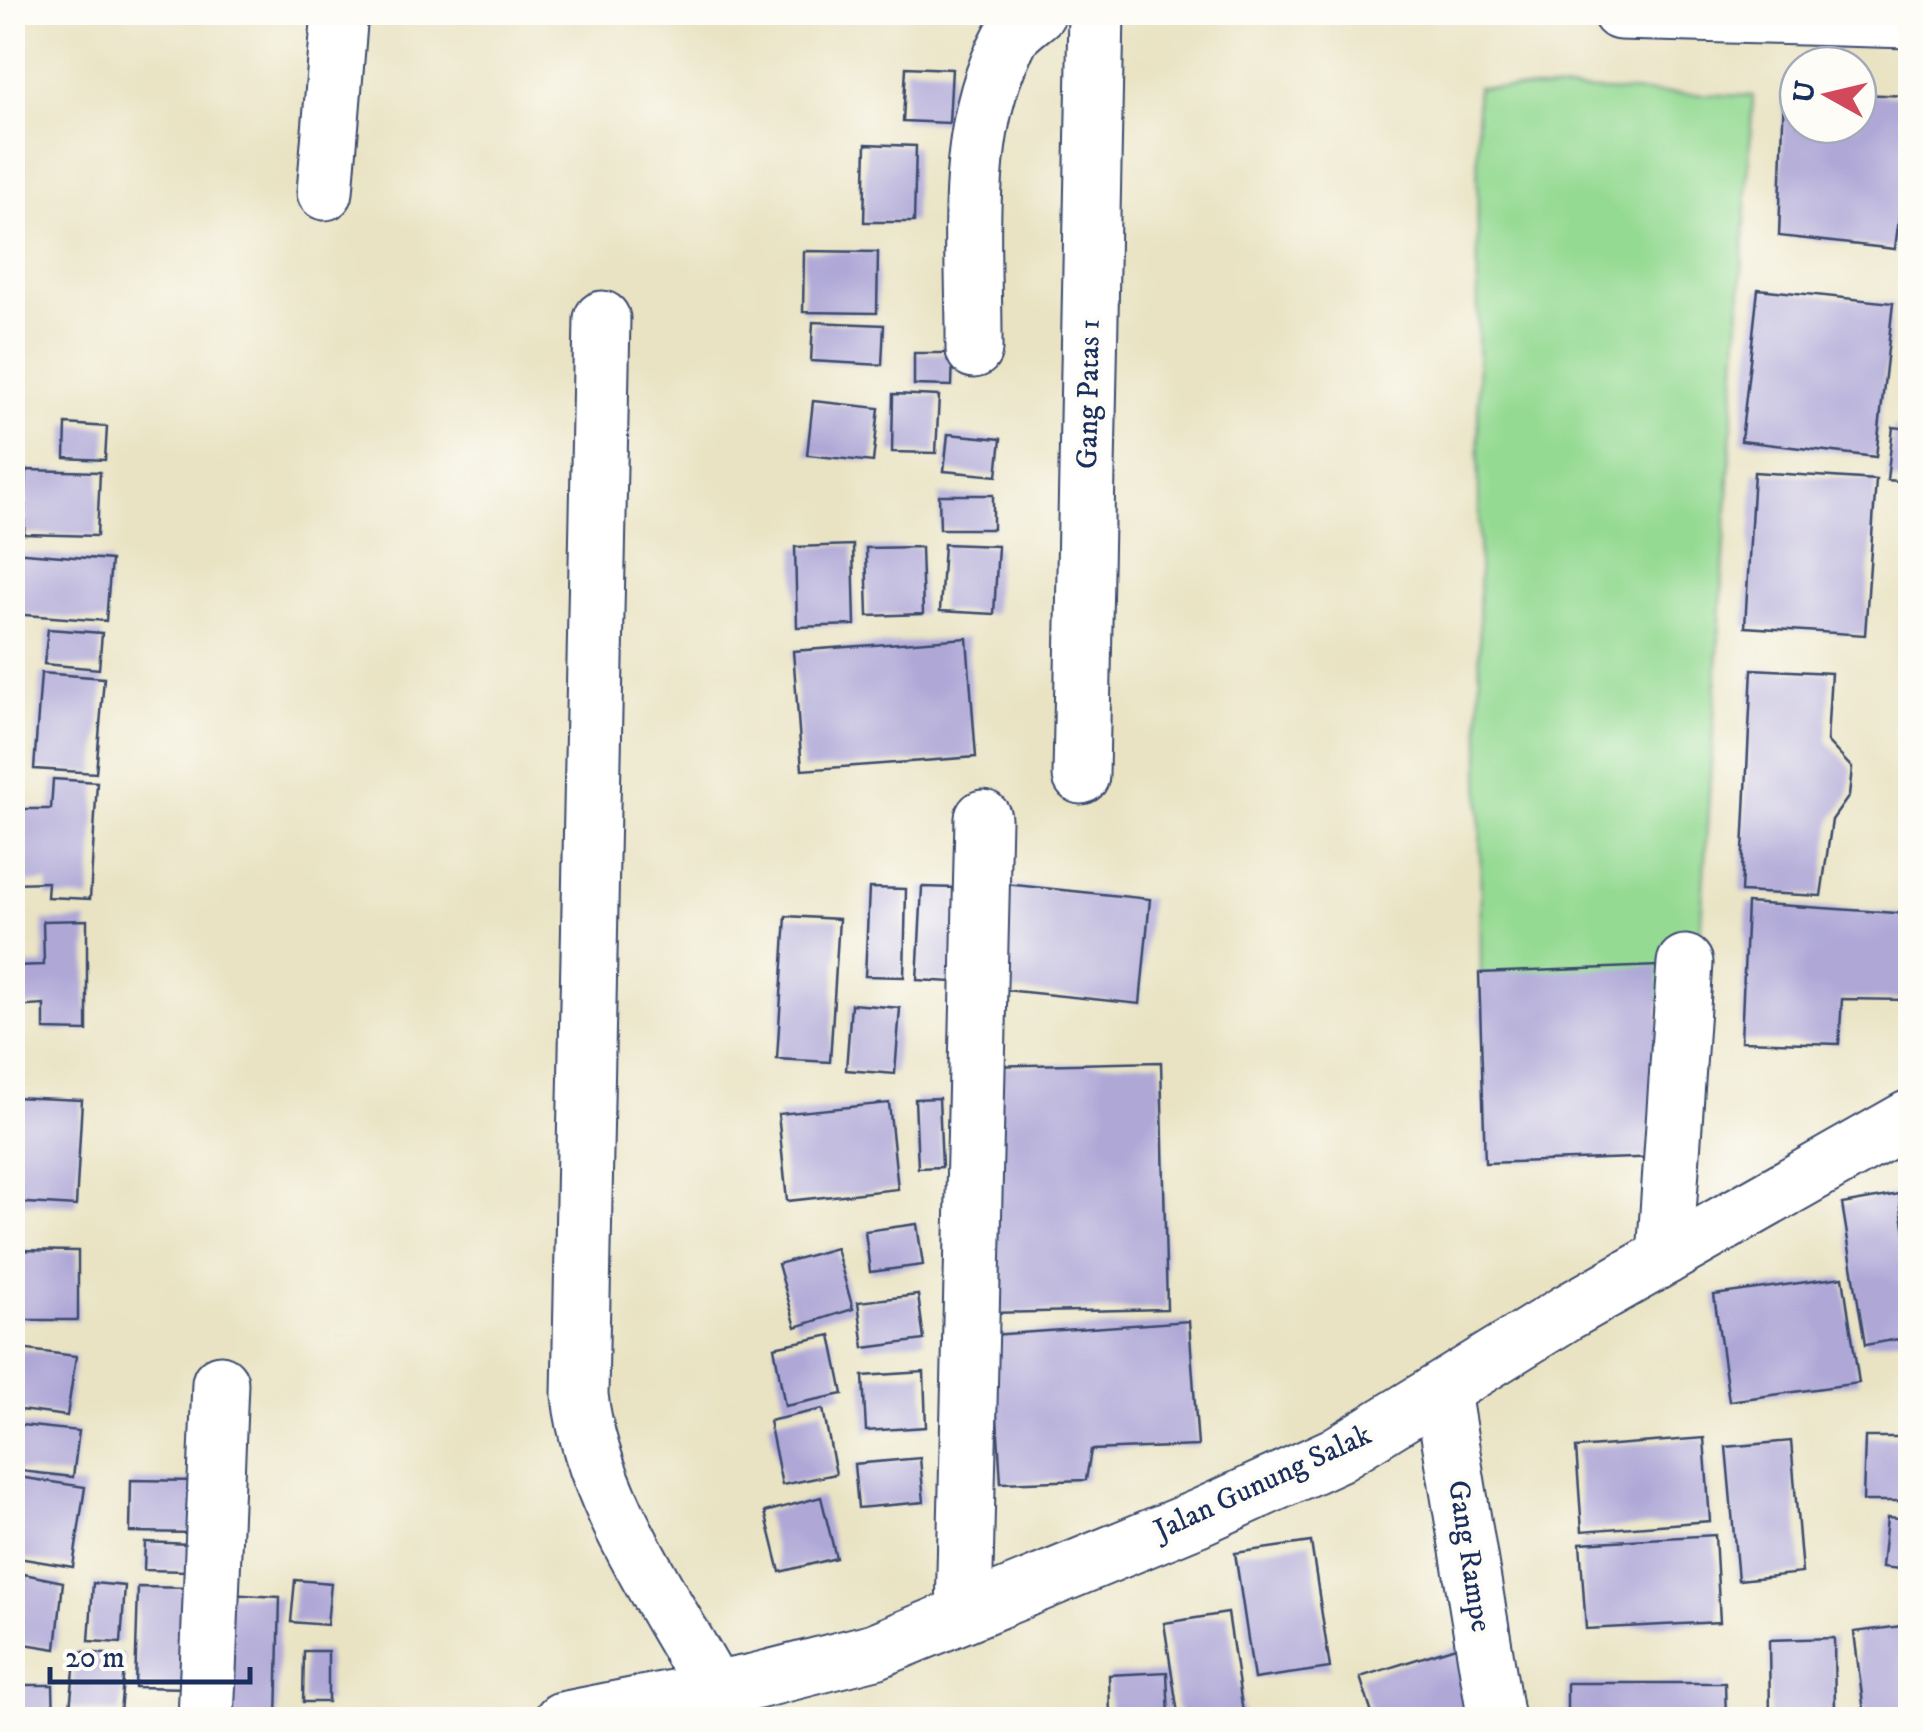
<svg xmlns="http://www.w3.org/2000/svg" width="1923" height="1732" viewBox="0 0 1923 1732" font-family="'IM FELL DW Pica',serif">
<style>
.green{fill:#95da93;stroke:#588478;stroke-width:2.5}
.building{fill:#afa8d7}
.lines{fill:none;stroke-linecap:round;stroke-linejoin:round}
.minor-casing{stroke:#3a4a6d;stroke-width:59}
.minor{stroke:#fff;stroke-width:55}
.labels{text-anchor:middle;dominant-baseline:central;stroke-width:8;stroke-linejoin:round;paint-order:stroke}
.street-label{font-size:30px;fill:#1b2f5e;stroke:#fdfcf7}
</style>
<rect width="100%" height="100%" fill="#fdfcf7"/>
<filter id="ink" filterUnits="userSpaceOnUse"><feTurbulence type="fractalNoise" baseFrequency=".01" numOctaves="2"/><feDisplacementMap in="SourceGraphic" scale="20" xChannelSelector="R" yChannelSelector="G"/><feConvolveMatrix kernelMatrix="1 2 1 2 8 2 1 2 1" color-interpolation-filters="sRGB"/></filter>
<filter id="wash" filterUnits="userSpaceOnUse"><feTurbulence type="fractalNoise" baseFrequency=".0048" numOctaves="4" result="noise"/><feDisplacementMap in="SourceGraphic" scale="40" xChannelSelector="R" yChannelSelector="G"/><feGaussianBlur stdDeviation="2.25" result="paint"/><feColorMatrix in="noise" values="0 0 0 0 0 0 0 0 0 0 0 0 0 0 0 0 0 1.4 0 .05"/><feComposite in="paint" operator="in"/></filter>
<g filter="url(#wash)">
<rect width="100%" height="100%" fill="#e9e3c3"/>
<polygon class="green" points="1477,87 1753,96 1696,1003 1481,980"/>
<g id="blocks">
<g class="building">
<polygon points="906,67 952,69 949,123 903,121"/>
<polygon points="1784,91 1798,91 1798,125 1858,125 1858,94 1910,96 1910,131 1895,249 1779,236"/>
<polygon points="866,144 916,146 914,222 864,222"/>
<polygon points="804,251 878,252 877,313 803,312"/>
<polygon points="1758,289 1893,303 1876,457 1741,441"/>
<polygon points="813,322 884,325 882,365 811,361"/>
<polygon points="914,353 953,353 952,386 914,385"/>
<polygon points="893,394 939,396 936,453 892,452"/>
<polygon points="813,401 879,408 873,462 807,455"/>
<polygon points="66,424 107,427 105,460 65,458"/>
<polygon points="1893,427 1910,429 1910,482 1887,480"/>
<polygon points="948,434 1001,439 997,476 944,471"/>
<polygon points="27,470 100,472 97,536 24,534"/>
<polygon points="1754,472 1876,480 1865,635 1745,627"/>
<polygon points="939,495 993,495 993,529 940,529"/>
<polygon points="944,544 998,546 994,614 940,611"/>
<polygon points="853,545 855,625 797,627 795,547"/>
<polygon points="921,547 923,614 868,616 866,548"/>
<polygon points="12,552 111,560 106,621 12,614"/>
<polygon points="48,629 102,633 99,669 44,664"/>
<polygon points="967,638 976,757 802,770 793,651"/>
<polygon points="1752,669 1831,673 1827,741 1852,768 1849,796 1832,820 1821,896 1741,892"/>
<polygon points="41,673 104,678 96,773 34,769"/>
<polygon points="53,779 97,782 90,899 47,897 48,882 12,883 12,809 51,809"/>
<polygon points="1005,884 1150,899 1140,1004 995,989"/>
<polygon points="922,887 958,888 952,982 917,980"/>
<polygon points="869,888 906,889 904,977 865,976"/>
<polygon points="1747,903 1910,914 1909,1000 1842,999 1839,1044 1741,1041"/>
<polygon points="786,916 839,919 830,1062 777,1059"/>
<polygon points="87,920 87,1031 44,1030 44,1005 12,1007 12,966 44,965 43,921"/>
<polygon points="1658,966 1665,1157 1485,1163 1479,973"/>
<polygon points="851,1004 900,1008 895,1074 846,1070"/>
<polygon points="1161,1062 1167,1309 990,1313 985,1066"/>
<polygon points="12,1097 82,1100 76,1206 12,1202"/>
<polygon points="939,1098 942,1167 918,1168 915,1099"/>
<polygon points="889,1103 898,1189 787,1201 778,1114"/>
<polygon points="1899,1194 1910,1264 1910,1337 1865,1345 1842,1204"/>
<polygon points="917,1224 923,1265 870,1272 865,1231"/>
<polygon points="836,1248 853,1309 796,1327 778,1264"/>
<polygon points="15,1250 78,1251 78,1320 14,1320"/>
<polygon points="1843,1277 1859,1383 1729,1401 1714,1295"/>
<polygon points="918,1295 924,1340 864,1348 858,1302"/>
<polygon points="1189,1321 1198,1446 1091,1450 1086,1480 1001,1483 992,1335"/>
<polygon points="831,1335 843,1394 785,1406 774,1347"/>
<polygon points="12,1348 76,1356 67,1416 12,1409"/>
<polygon points="924,1372 926,1427 866,1431 863,1376"/>
<polygon points="823,1409 836,1474 782,1485 769,1421"/>
<polygon points="12,1424 79,1431 73,1477 12,1470"/>
<polygon points="1865,1437 1910,1437 1910,1501 1863,1501"/>
<polygon points="1704,1438 1710,1521 1582,1531 1576,1448"/>
<polygon points="1791,1441 1802,1573 1738,1580 1726,1447"/>
<polygon points="920,1458 924,1502 858,1508 854,1464"/>
<polygon points="12,1476 85,1487 73,1567 12,1557"/>
<polygon points="131,1480 198,1481 198,1533 130,1532"/>
<polygon points="821,1497 836,1558 780,1572 765,1512"/>
<polygon points="1887,1517 1910,1519 1910,1570 1882,1567"/>
<polygon points="1715,1535 1720,1622 1586,1629 1580,1543"/>
<polygon points="145,1542 190,1544 188,1571 144,1570"/>
<polygon points="1311,1542 1330,1668 1254,1679 1235,1553"/>
<polygon points="24,1574 63,1582 56,1649 12,1642 12,1602 19,1603"/>
<polygon points="295,1580 331,1583 327,1625 291,1622"/>
<polygon points="93,1583 125,1586 121,1643 89,1641"/>
<polygon points="138,1587 192,1588 191,1688 135,1687"/>
<polygon points="226,1594 280,1597 277,1720 223,1720"/>
<polygon points="1228,1613 1244,1719 1179,1720 1164,1623"/>
<polygon points="1910,1625 1910,1720 1865,1720 1854,1632"/>
<polygon points="1834,1638 1835,1718 1770,1720 1769,1640"/>
<polygon points="1462,1645 1471,1720 1374,1720 1360,1677"/>
<polygon points="76,1651 125,1656 120,1713 70,1708"/>
<polygon points="304,1651 328,1651 328,1702 303,1702"/>
<polygon points="1167,1672 1169,1720 1110,1720 1109,1675"/>
<polygon points="1567,1683 1725,1683 1726,1720 1567,1720"/>
<polygon points="13,1685 53,1685 54,1720 13,1720"/>
</g>
</g>
</g>
<g filter="url(#ink)">
<use href="#blocks" fill-opacity="0" stroke="#3a4a6d" stroke-width="2.5"/>
<g class="lines">
<g class="minor-casing">
<g id="minor">
<polyline points="1620,12 1910,20"/>
<polyline points="325,192 340,12"/>
<path d="M602,319L580,1395C591,1497 664,1599 713,1689"/>
<path d="M974,350C975,250 960,130 1010,39C1016,28 1029,20 1038,12"/>
<polyline points="1081,776 1096,12"/>
<polyline points="1665,1257 1685,963"/>
<polyline points="1442,1392 1496,1720"/>
<polyline points="964,1614 983,818"/>
<polyline points="206,1720 220,1383"/>
<polyline points="562,1720 753,1682 875,1651 1198,1518 1336,1455 1568,1312 1910,1118"/>
</g>
</g>
<use href="#minor" class="minor"/>
</g>
</g>
<g class="labels">
<g class="street-label">
<text transform="translate(1089 394) rotate(-89)">Gang Patas 1</text>
<text transform="translate(1263 1483) rotate(-25)">Jalan Gunung Salak</text>
<text transform="translate(1469 1556) rotate(81)">Gang Rampe</text>
</g>
</g>
<rect width="1923" height="1732" fill="none" stroke="#fdfcf7" stroke-width="50"/>
<g transform="translate(1828 95) rotate(278)"><circle r="48" fill="#fdfcf7" stroke="#a3aaba" stroke-width="2.5"/>
<path d="M0-8L18 38L0 25L-18 38Z" fill="#d1495b"/>
<text y="-15" font-size="28" font-weight="bold" text-anchor="middle" fill="#1b2f5e">U</text>
</g>
<path d="M50 1667v15h200v-15" fill="none" stroke="#1b2f5e" stroke-width="5"/>
<text x="65" y="1667" font-size="30" fill="#1b2f5e" stroke="#fdfcf7" stroke-width="8" paint-order="stroke">20 m</text>
</svg>
